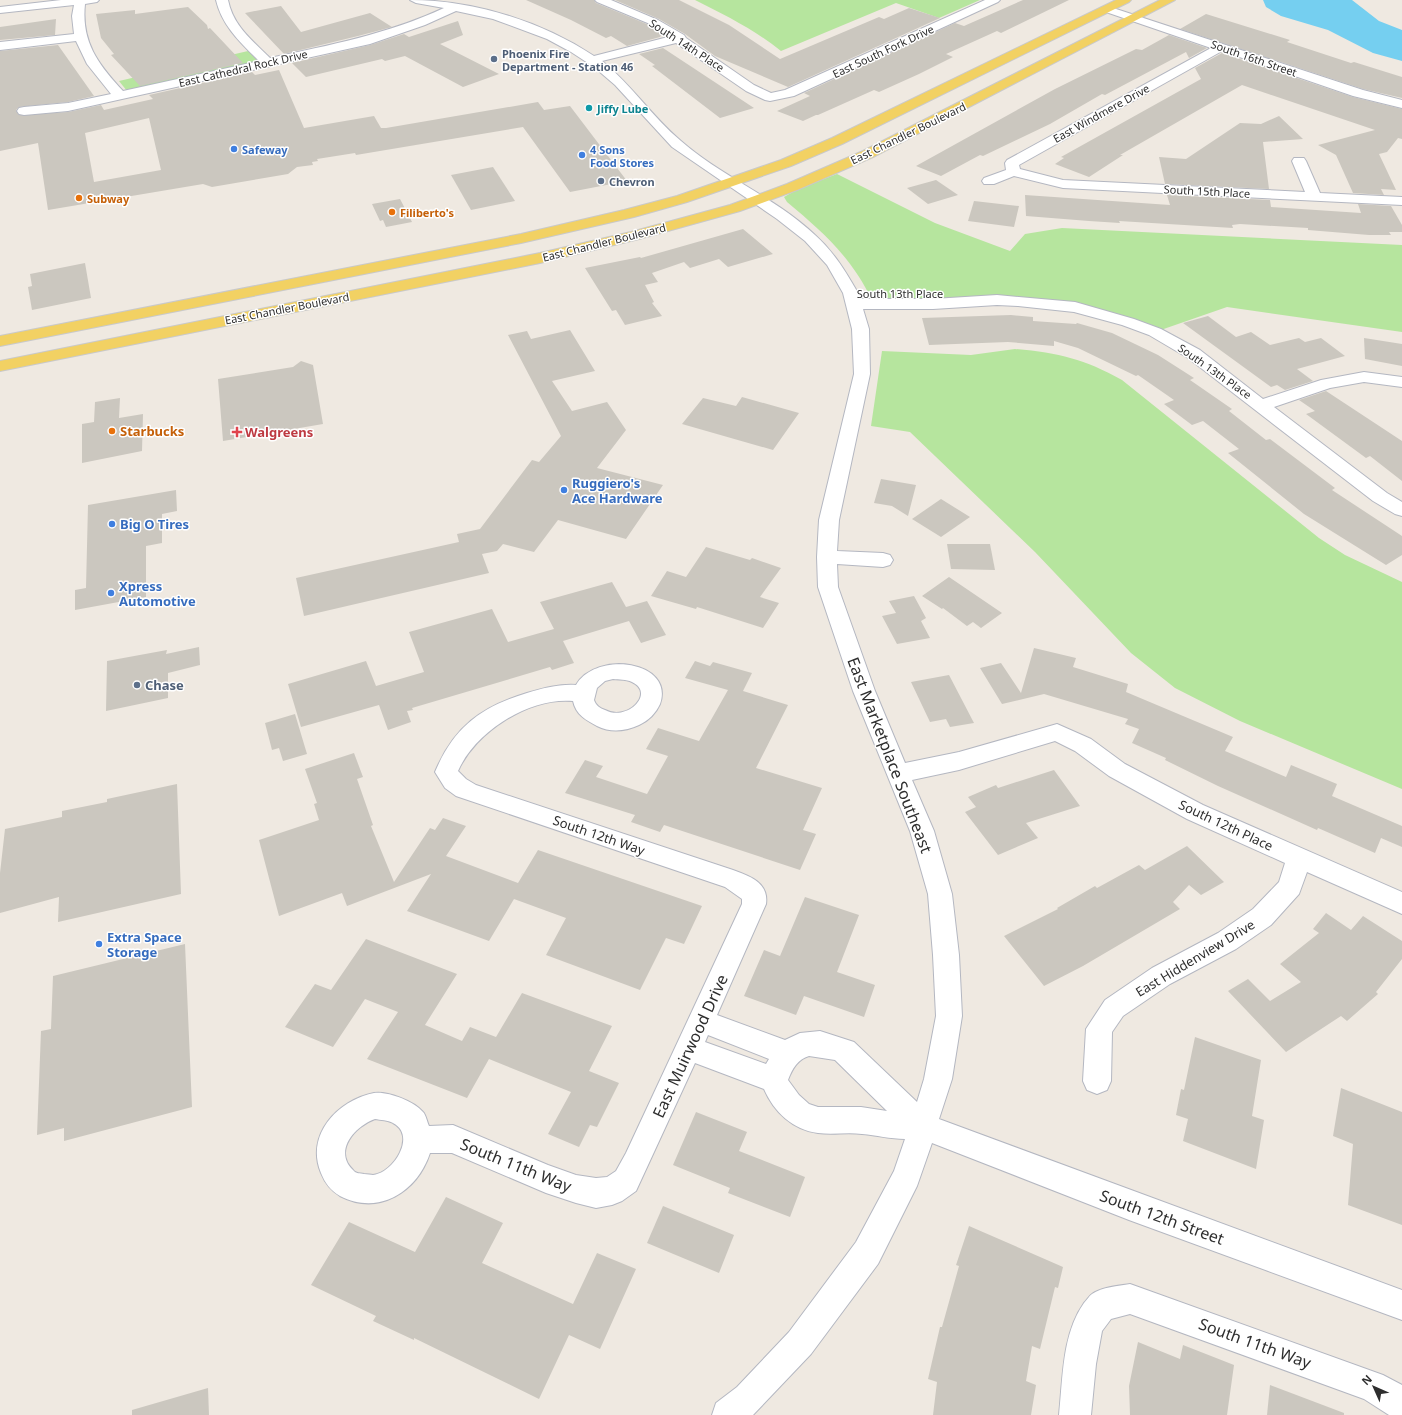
<svg xmlns="http://www.w3.org/2000/svg" width="1402" height="1415" viewBox="0 0 1402 1415" font-family="'Noto Sans',sans-serif">
<style>
.green{fill:#b6e59e}
.water{fill:#75cff0}
.building{fill:#cbc7bf;fill-rule:evenodd}
.lines{fill:none;stroke-linecap:round;stroke-linejoin:round}
.minor-casing{stroke:#b4b7c1;stroke-width:2}
.major-casing{stroke:#c9c9c9;stroke-width:2}
.minor{fill:#fff;fill-rule:evenodd}
.major{fill:#f2d163;fill-rule:evenodd}
.service-dot{fill:#5c6f8a;stroke:#fff;stroke-width:1.5}
.culture-dot{fill:#0f9aa8;stroke:#fff;stroke-width:1.5}
.shop-dot{fill:#3f7fe0;stroke:#fff;stroke-width:1.5}
.food-dot{fill:#e8710a;stroke:#fff;stroke-width:1.5}
.health-dot{fill:#e0444e;stroke:#fff;stroke-width:1.5}
.labels{text-anchor:middle;dominant-baseline:central;stroke-width:3;stroke-linejoin:round;paint-order:stroke}
.far-street-label{font-size:11px;fill:#2e2e2e;stroke:#fff}
.far-service-label{font-size:11px;font-weight:bold;fill:#4e5e75;stroke:#fff;text-anchor:start}
.far-culture-label{font-size:11px;font-weight:bold;fill:#0d838f;stroke:#fff;text-anchor:start}
.far-shop-label{font-size:11px;font-weight:bold;fill:#366cbe;stroke:#fff;text-anchor:start}
.far-food-label{font-size:11px;font-weight:bold;fill:#c56008;stroke:#fff;text-anchor:start}
.food-label{font-size:13px;font-weight:bold;fill:#c56008;stroke:#fff;text-anchor:start}
.health-label{font-size:13px;font-weight:bold;fill:#be3a42;stroke:#fff;text-anchor:start}
.shop-label{font-size:13px;font-weight:bold;fill:#366cbe;stroke:#fff;text-anchor:start}
.service-label{font-size:13px;font-weight:bold;fill:#4e5e75;stroke:#fff;text-anchor:start}
.street-label{font-size:13px;fill:#2e2e2e;stroke:#fff}
.near-street-label{font-size:16px;fill:#2e2e2e;stroke:#fff}
</style>
<rect width="100%" height="100%" fill="#efe9e1"/>
<g class="green">
<path d="M695,0H980L939,18L896,3L781,51C755,30 725,15 695,0Z"/>
<polygon points="248,51 258,61 127,91 119,81"/>
<path d="M837,174L935,223L1010,251L1025,234L1062,228L1402,245V332L1227,307L1155,332L1075,307L872,300C851,257 823,232 787,202L784,197L798,189Z"/>
<path d="M1015,349C1059,353 1084,359 1122,380L1319,538L1345,555L1402,582V789L1240,721L1175,688L1131,653L1035,552L910,432L871,426L882,351L971,355Z"/>
</g>
<polygon class="water" points="1263,0 1352,0 1379,21 1402,30 1402,61 1373,53 1328,30 1281,16 1266,7"/>
<g class="building">
<polygon points="526,0 594,0 596,3 649,25 662,34 660,37 627,46 611,36 606,38 571,20"/>
<polygon points="615,0 679,0 729,25 780,59 879,17 884,19 909,8 940,18 788,87 715,56 685,34 659,19"/>
<polygon points="1023,0 1069,0 1001,33 997,31 946,54 953,57 919,74 879,92 874,90 818,115 816,115 803,121 777,111 810,96 804,93 955,23 964,26"/>
<polygon points="281,6 301,32 370,13 392,27 358,36 284,54 245,13"/>
<polygon points="188,7 207,25 208,29 210,28 243,63 140,86 111,55 114,54 101,38 96,14 135,10 135,14"/>
<polygon points="1206,14 1290,40 1287,42 1351,63 1354,62 1402,77 1402,98 1363,89 1180,29"/>
<polygon points="56,19 55,35 0,40 0,27"/>
<polygon points="458,21 463,35 440,44 499,74 463,87 405,56 385,61 382,59 306,77 292,63 370,45 404,34 409,37"/>
<polygon points="1169,35 1207,48 1189,58 1186,52 1105,95 1102,94 1050,124 983,156 980,155 941,176 916,166 1055,89 1136,49 1142,50"/>
<path d="M58,45L94,96L68,102L19,107L16,110L19,115L68,112L101,105L104,110L153,99L149,95L252,72L255,75L279,70L304,128L374,116L381,128H386L538,102L544,110L570,106L627,181L570,192L523,127L356,155L355,153L317,159L318,161L312,162L313,165L297,167L288,174L212,187L203,184L48,210L38,143L0,151V51ZM149,118L161,170L94,182L85,133Z"/>
<polygon points="663,48 754,108 720,118 652,66 655,65 639,54"/>
<polygon points="1222,53 1353,97 1402,109 1402,139 1398,138 1387,152 1379,154 1396,190 1381,189 1384,195 1353,193 1336,155 1318,145 1375,130 1242,85 1120,155 1123,155 1089,177 1055,164 1064,158 1061,157 1201,79 1195,68"/>
<polygon points="1279,116 1303,139 1263,142 1269,189 1165,184 1159,157 1186,159 1240,123 1261,124"/>
<polygon points="493,167 515,201 471,210 451,175"/>
<polygon points="936,180 958,195 928,204 907,188"/>
<polygon points="1025,195 1170,205 1167,195 1270,200 1271,207 1361,213 1358,204 1391,206 1402,225 1402,232 1389,232 1391,235 1369,235 1308,230 1308,228 1240,224 1232,225 1233,228 1119,221 1120,223 1089,221 1026,216"/>
<polygon points="400,199 412,222 386,227 383,220 380,221 372,204"/>
<polygon points="974,201 1019,206 1014,227 968,221"/>
<polygon points="743,229 773,254 728,267 719,259 690,268 684,262 652,273 658,282 645,285 654,302 652,303 662,316 625,325 616,310 612,311 585,268 640,257 641,258"/>
<polygon points="85,263 91,298 32,310 28,287 32,286 30,274"/>
<polygon points="1011,315 1033,317 1033,321 1076,324 1077,323 1112,333 1158,355 1194,378 1190,380 1232,409 1229,411 1266,440 1270,439 1335,488 1332,490 1402,536 1402,555 1386,565 1304,514 1228,453 1239,449 1203,421 1192,425 1164,404 1174,400 1138,375 1136,376 1078,348 1054,341 1054,346 1008,342 929,345 922,318"/>
<polygon points="1208,316 1236,337 1251,332 1270,345 1299,338 1305,342 1321,338 1345,356 1297,369 1313,381 1285,390 1277,385 1271,387 1183,323"/>
<polygon points="570,330 595,371 552,381 572,411 607,402 626,430 597,468 663,485 626,539 558,520 534,552 503,544 497,551 482,554 489,573 304,616 296,578 459,542 457,534 480,529 532,460 539,462 561,436 508,335 527,331 531,339"/>
<polygon points="1364,338 1402,344 1402,366 1365,359"/>
<polygon points="301,361 313,365 323,424 223,441 218,379 293,367"/>
<polygon points="1326,391 1402,441 1402,481 1370,456 1366,458 1306,414 1315,411 1299,400"/>
<polygon points="742,397 799,413 773,450 682,424 703,398 736,406"/>
<polygon points="120,398 119,418 143,414 142,451 82,463 82,424 94,422 95,402"/>
<polygon points="881,479 916,485 908,516 892,506 874,503"/>
<polygon points="176,490 177,511 162,514 162,543 146,546 146,597 75,610 75,590 86,588 88,505"/>
<polygon points="941,499 970,517 941,537 912,519"/>
<polygon points="947,544 990,544 995,570 951,569"/>
<polygon points="706,547 750,560 752,558 781,568 760,597 779,603 763,628 697,607 696,609 651,596 667,571 686,577"/>
<polygon points="949,577 1002,613 981,628 973,622 967,626 943,608 942,609 922,596"/>
<polygon points="612,582 626,607 647,601 666,635 641,643 629,621 563,641 574,663 552,670 550,667 412,708 413,710 407,711 411,722 388,730 379,705 301,727 288,684 366,661 376,686 424,672 409,632 492,609 508,642 554,629 540,602"/>
<polygon points="914,596 926,618 921,621 930,638 897,644 882,616 896,613 889,601"/>
<polygon points="199,647 200,665 168,673 168,698 106,711 107,661 167,650 166,654"/>
<polygon points="1034,648 1076,658 1073,667 1128,684 1126,692 1233,737 1225,751 1286,777 1291,765 1337,784 1332,796 1402,826 1402,847 1381,838 1375,853 1318,828 1317,830 1218,786 1165,760 1166,758 1132,743 1139,729 1125,724 1128,719 1044,694 1002,704 980,668 1001,663 1021,693"/>
<polygon points="695,661 710,666 713,662 752,673 743,691 788,705 756,768 822,788 803,830 816,834 800,870 664,825 660,832 631,822 635,815 565,793 585,760 603,766 596,777 647,794 668,756 646,749 658,728 699,741 728,690 685,678"/>
<polygon points="949,675 974,723 950,727 946,719 930,722 911,682"/>
<polygon points="295,714 307,754 283,761 279,748 272,750 265,723"/>
<polygon points="354,753 363,777 357,779 373,825 371,826 394,882 430,828 435,830 443,818 466,826 446,856 518,883 538,850 702,906 684,944 666,938 640,990 546,955 566,918 514,899 489,941 407,911 431,874 347,906 342,893 279,916 259,840 319,820 314,804 317,803 305,769"/>
<polygon points="1054,770 1080,806 1026,823 1038,838 998,855 965,812 976,807 968,797 996,785 998,788"/>
<polygon points="177,784 181,894 58,922 59,897 0,913 0,873 5,829 62,817 62,811 107,802 107,799"/>
<polygon points="1187,846 1224,882 1201,895 1189,885 1173,902 1180,909 1083,966 1044,986 1004,936 1058,909 1057,908 1095,886 1097,888 1139,865 1145,870"/>
<polygon points="805,897 859,915 837,972 875,985 864,1017 804,996 796,1015 744,996 764,950 780,956"/>
<polygon points="1326,913 1351,930 1363,916 1402,941 1402,959 1376,992 1378,994 1347,1021 1341,1016 1286,1052 1228,991 1248,979 1270,1001 1301,982 1280,964 1319,933 1313,929"/>
<polygon points="366,939 457,974 425,1025 462,1041 470,1027 496,1037 522,993 612,1026 589,1071 619,1083 597,1127 590,1125 579,1147 548,1134 571,1092 489,1059 467,1098 367,1059 398,1012 365,999 333,1047 285,1027 315,984 331,990"/>
<polygon points="185,944 192,1107 64,1141 64,1128 37,1135 41,1031 51,1029 53,976"/>
<polygon points="1195,1037 1261,1060 1252,1116 1264,1120 1256,1169 1183,1141 1188,1119 1176,1115 1181,1089 1184,1090"/>
<polygon points="1341,1088 1402,1112 1402,1225 1348,1205 1353,1144 1333,1136"/>
<polygon points="696,1112 747,1132 739,1151 805,1177 790,1217 728,1193 730,1188 673,1165"/>
<polygon points="446,1197 503,1223 482,1263 573,1304 597,1253 636,1269 600,1349 569,1335 539,1399 414,1338 414,1340 373,1321 376,1316 311,1285 349,1222 415,1252"/>
<polygon points="663,1206 734,1235 719,1273 647,1243"/>
<polygon points="969,1226 1063,1267 1058,1288 1055,1287 1040,1349 1032,1346 1026,1381 1036,1385 1031,1415 933,1415 937,1382 928,1379 940,1327 942,1327 959,1266 956,1265"/>
<polygon points="1138,1342 1180,1359 1183,1345 1234,1365 1227,1415 1130,1415 1129,1386"/>
<polygon points="1270,1385 1344,1413 1344,1415 1267,1415"/>
<polygon points="208,1388 209,1415 132,1415 132,1410"/>
</g>
<g class="lines">
<g class="minor-casing">
<g id="minor">
<path d="M61,0H99L97,2L85,4C81,42 98,64 123,91L259,61C241,43 222,26 216,0H228C233,26 253,41 270,58C330,45 388,34 444,8L416,3L410,0C473,0 541,21 594,56L668,37L650,24L597,2L595,0H611L658,20L684,35L686,38L754,85L771,93L785,90L985,0H1000L998,2L794,96L770,101L765,100L746,91L676,43L602,61C632,85 652,117 681,141C722,177 775,197 815,235C834,252 846,272 858,293L860,299H933L997,295L1075,302L1134,319L1161,329L1200,350L1263,399L1321,380L1364,372L1402,377V387L1364,382L1330,388L1274,407L1387,493L1402,502V516L1395,514L1373,501L1188,358L1149,335L1122,325L1074,312L1018,306L997,305L933,309H863L869,329L870,374L839,520L837,551L883,553L890,555L893,560L890,565L883,567L837,564L838,587L875,691L905,763L959,752L1057,724L1091,739L1125,764L1203,805L1402,892V914L1307,872L1299,894L1271,925L1236,949L1170,984L1123,1016L1112,1032L1111,1081L1107,1090L1097,1094L1087,1090L1083,1081L1086,1029L1105,1000L1152,968L1218,933L1253,909L1279,882L1285,863L1187,819L1109,776L1075,751L1055,741L959,770L912,780L934,831L952,894L959,955L962,1016L952,1079L939,1119L1402,1290V1320L1129,1220L932,1143L917,1186L878,1264L811,1354L753,1415H712L716,1403L737,1387L789,1332L856,1242L894,1171L905,1139C890,1139 876,1135 862,1134C847,1132 833,1135 818,1133C793,1130 774,1112 764,1089L695,1063L636,1191L622,1201L612,1205L596,1208L576,1203L546,1193L452,1153H430C417,1192 379,1216 340,1196C330,1190 325,1183 321,1173C305,1135 338,1100 374,1093C387,1091 414,1101 423,1112C426,1115 427,1122 429,1126L453,1125L548,1165L576,1175L596,1178L607,1177L616,1171L626,1153L742,904V899L725,887L456,796L445,788L435,772C454,727 481,707 527,693C544,688 559,684 576,685C596,650 675,661 660,704C656,713 648,721 639,725C626,731 611,733 597,726C586,720 576,715 573,701C529,697 475,732 458,771L466,779L476,785L733,870C750,876 769,883 766,904L717,1015L785,1040L800,1033L820,1031L854,1042L917,1102L924,1079L936,1016L933,955L928,894L910,831L853,691L818,587L817,557L819,520L854,374L852,329L843,293L827,265L805,241L777,219L672,147L615,85L594,67L571,52L547,39L493,19L456,11L425,25L370,44L68,111L24,115L19,114L17,111L19,108L24,107L68,103L111,94L87,64L76,41L0,50V42L74,34L72,16L74,5L0,13V7ZM613,679C619,680 626,679 632,682C656,693 627,722 605,710C600,708 596,706 594,700L597,688L605,681ZM708,1035L769,1059L766,1064L705,1042ZM809,1056L835,1060L887,1111L861,1107H818L809,1104L799,1095L788,1080C792,1069 798,1059 809,1056ZM375,1119C380,1120 388,1120 393,1123C417,1135 394,1173 373,1175C371,1175 367,1174 364,1174C360,1173 356,1174 353,1170C333,1151 355,1126 375,1119Z"/>
<polygon points="1107,6 1363,90 1402,100 1402,108 1353,96 1222,51 1019,165 1020,169 1063,180 1305,192 1292,161 1294,158 1304,158 1306,161 1320,193 1402,197 1402,205 1063,188 1014,176 994,184 984,184 982,181 984,178 1006,170 1005,163 1007,160 1211,48 1103,11 1101,9"/>
<path d="M1130,1284L1383,1375L1402,1385V1415H1389L1364,1399L1130,1314L1111,1319L1102,1331L1096,1364L1091,1415H1059C1063,1378 1062,1334 1084,1303C1087,1300 1089,1296 1092,1294C1102,1287 1118,1286 1130,1284Z"/>
</g>
</g>
<g class="major-casing">
<g id="major">
<polygon points="1116,0 1131,0 1129,2 842,144 791,166 687,202 634,217 521,243 0,346 0,336 521,234 624,210 677,196 781,160 832,138"/>
<polygon points="1160,0 1175,0 873,157 797,190 740,211 639,239 540,263 0,371 0,361 540,253 631,232 730,205 787,184 863,151"/>
</g>
</g>
<use href="#minor" class="minor"/>
<use href="#major" class="major"/>
</g>
<g class="service-dot">
<circle cx="494" cy="59" r="4"/>
<circle cx="601" cy="181" r="4"/>
<circle cx="137" cy="685" r="4"/>
</g>
<circle class="culture-dot" cx="589" cy="108" r="4"/>
<g class="shop-dot">
<circle cx="234" cy="149" r="4"/>
<circle cx="582" cy="155" r="4"/>
<circle cx="564" cy="490" r="4"/>
<circle cx="112" cy="524" r="4"/>
<circle cx="111" cy="593" r="4"/>
<circle cx="99" cy="944" r="4"/>
</g>
<g class="food-dot">
<circle cx="79" cy="198" r="4"/>
<circle cx="392" cy="212" r="4"/>
<circle cx="112" cy="431" r="4"/>
</g>
<path class="health-dot" d="M235 426h4v4h4v4h-4v4h-4v-4h-4v-4h4z"/>
<g class="labels">
<g class="far-street-label">
<text transform="translate(687 45) rotate(33)">South 14th Place</text>
<text transform="translate(883 51) rotate(-25)">East South Fork Drive</text>
<text transform="translate(1254 58) rotate(19)">South 16th Street</text>
<text transform="translate(243 68) rotate(-13)">East Cathedral Rock Drive</text>
<text transform="translate(1101 113) rotate(-29)">East Windmere Drive</text>
<text transform="translate(908 133) rotate(-26)">East Chandler Boulevard</text>
<text transform="translate(1207 191) rotate(3)">South 15th Place</text>
<text transform="translate(604 242) rotate(-14)">East Chandler Boulevard</text>
<text x="900" y="293">South 13th Place</text>
<text transform="translate(287 308) rotate(-11)">East Chandler Boulevard</text>
<text transform="translate(1215 371) rotate(35)">South 13th Place</text>
</g>
<g class="far-service-label">
<text x="502" y="53">Phoenix Fire<tspan x="502" dy="13">Department - Station 46</tspan></text>
<text x="609" y="181">Chevron</text>
</g>
<g class="far-culture-label">
<text x="597" y="108">Jiffy Lube</text>
</g>
<g class="far-shop-label">
<text x="242" y="149">Safeway</text>
<text x="590" y="149">4 Sons<tspan x="590" dy="13">Food Stores</tspan></text>
</g>
<g class="far-food-label">
<text x="87" y="198">Subway</text>
<text x="400" y="212">Filiberto's</text>
</g>
<g class="food-label">
<text x="120" y="431">Starbucks</text>
</g>
<g class="health-label">
<text x="245" y="432">Walgreens</text>
</g>
<g class="shop-label">
<text x="572" y="483">Ruggiero's<tspan x="572" dy="15">Ace Hardware</tspan></text>
<text x="120" y="524">Big O Tires</text>
<text x="119" y="586">Xpress<tspan x="119" dy="15">Automotive</tspan></text>
<text x="107" y="937">Extra Space<tspan x="107" dy="15">Storage</tspan></text>
</g>
<g class="service-label">
<text x="145" y="685">Chase</text>
</g>
<g class="street-label">
<text transform="translate(1226 825) rotate(25)">South 12th Place</text>
<text transform="translate(599 835) rotate(19)">South 12th Way</text>
<text transform="translate(1195 958) rotate(-31)">East Hiddenview Drive</text>
</g>
<g class="near-street-label">
<text transform="translate(890 755) rotate(69)">East Marketplace Southeast</text>
<text transform="translate(690 1046) rotate(-65)">East Muirwood Drive</text>
<text transform="translate(516 1165) rotate(22)">South 11th Way</text>
<text transform="translate(1162 1217) rotate(20)">South 12th Street</text>
<text transform="translate(1255 1343) rotate(20)">South 11th Way</text>
</g>
</g>
<g transform="translate(1374 1387) rotate(315)" stroke="#ffffff" stroke-width="3" paint-order="stroke">
<path d="M0-3L7 15L0 10L-7 15Z" fill="#2e2e2e"/>
<text y="-6" font-size="11" font-weight="bold" text-anchor="middle" fill="#2e2e2e">N</text>
</g>
</svg>
